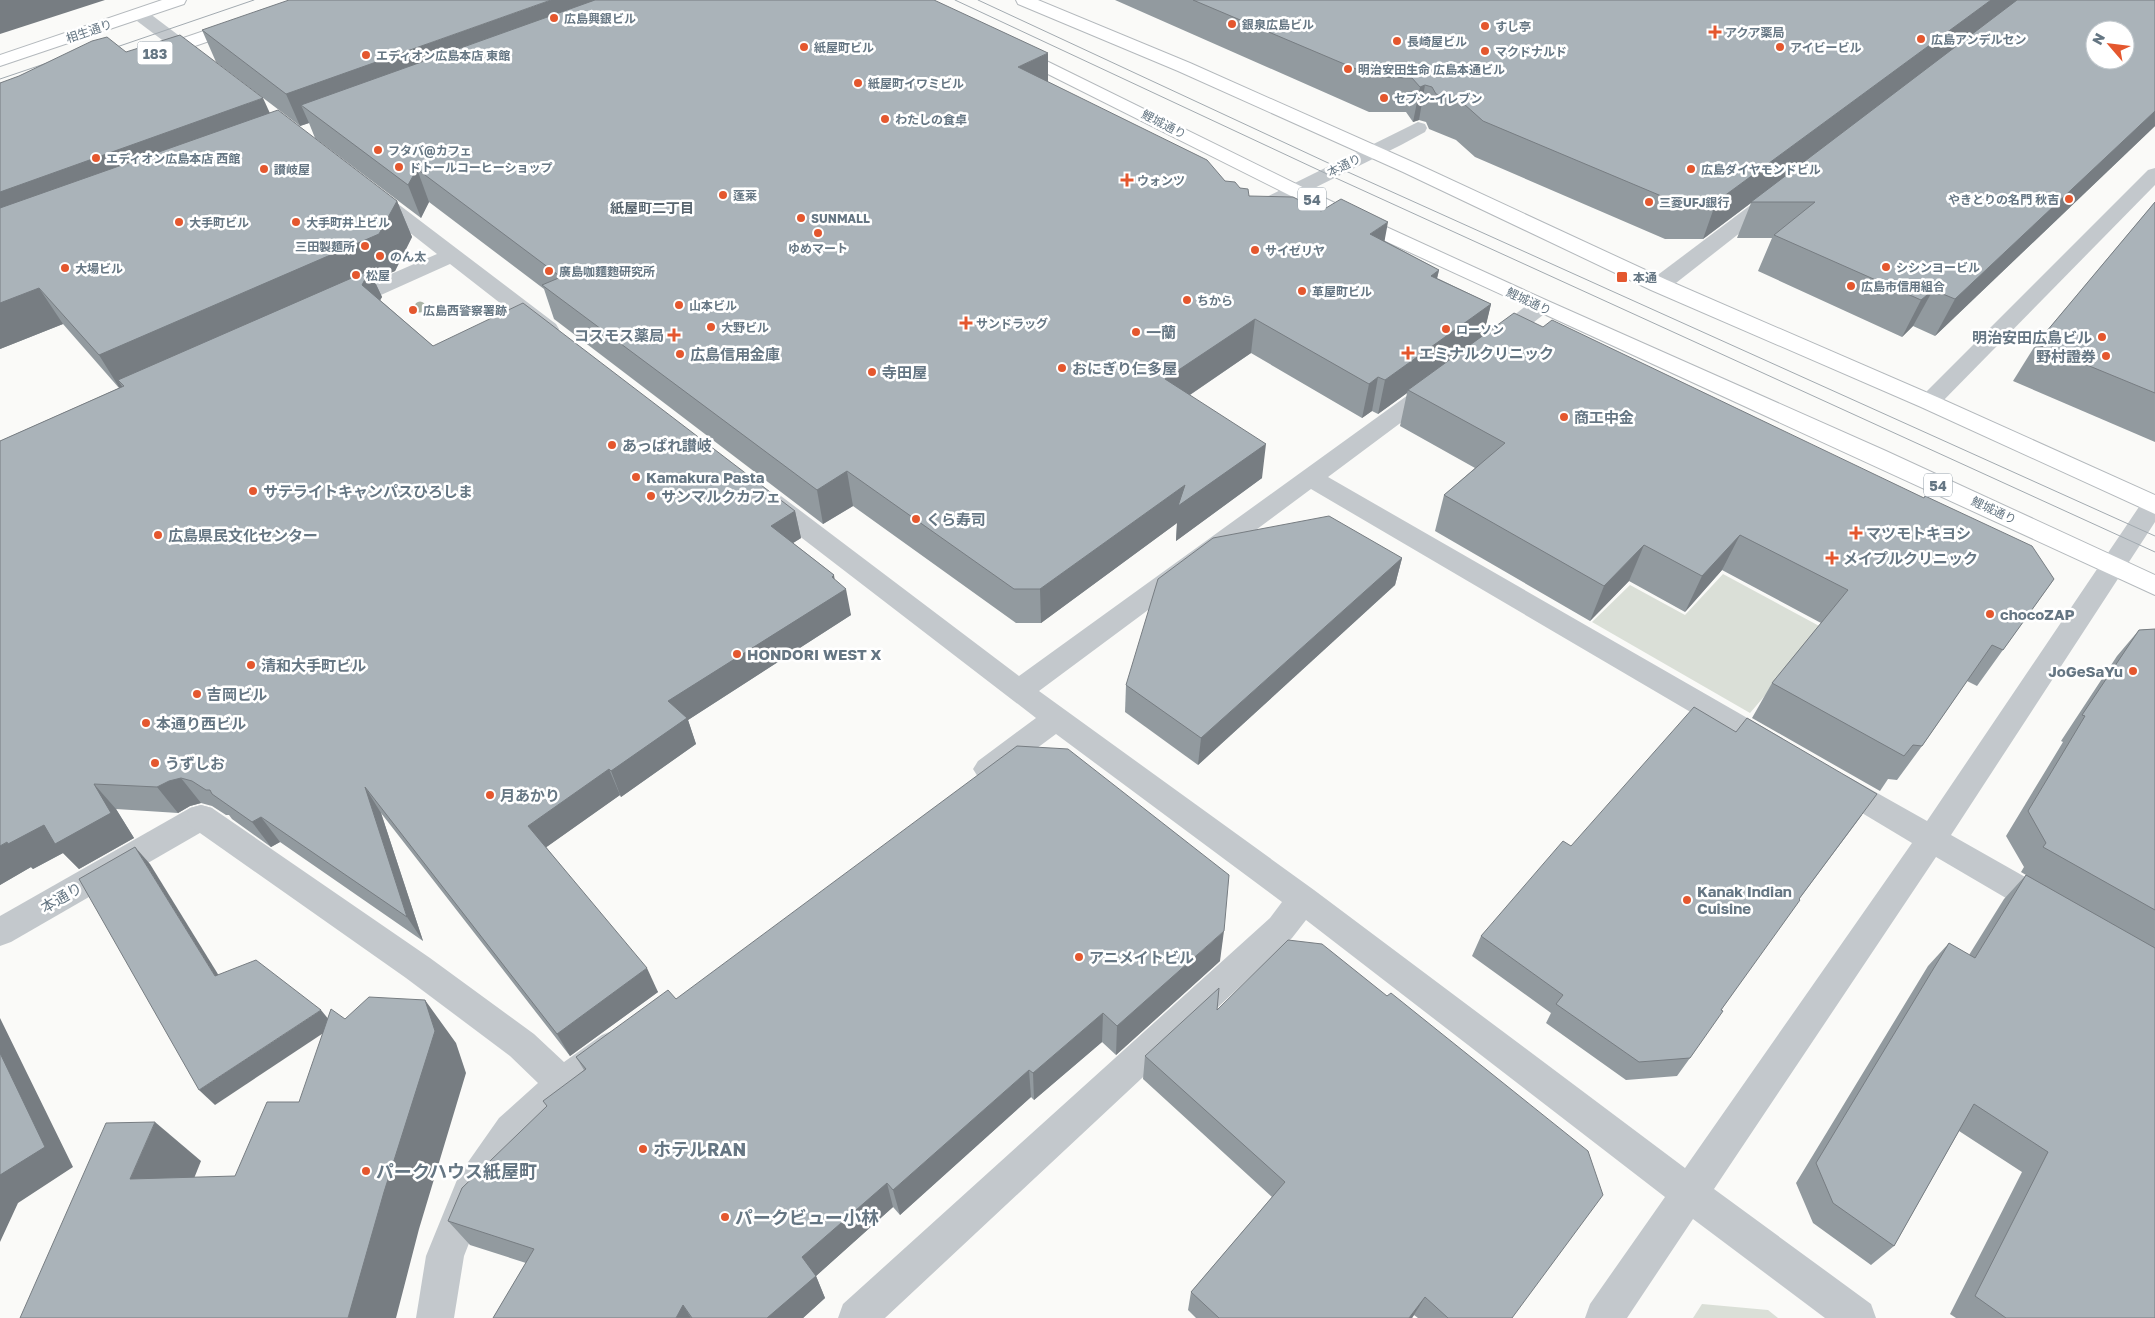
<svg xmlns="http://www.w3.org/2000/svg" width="2155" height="1318" viewBox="0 0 2155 1318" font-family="'Golos Text','Noto Sans JP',sans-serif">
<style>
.green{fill:#dadfd7}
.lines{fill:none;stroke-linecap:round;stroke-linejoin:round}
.trunk-casing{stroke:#b4b9bd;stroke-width:2}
.pedestrian{fill:#c3c8cc;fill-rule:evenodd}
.minor{fill:#c3c8cc;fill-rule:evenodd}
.tertiary{fill:#c3c8cc;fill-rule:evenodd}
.trunk{fill:#fff;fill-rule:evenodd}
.tram{stroke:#a2aab0;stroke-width:1}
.tree{fill:#aab4a7}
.wall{fill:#929a9f}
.shaded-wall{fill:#777d82}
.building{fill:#aab3b9;stroke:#777d82;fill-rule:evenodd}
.poi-dot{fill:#e4572e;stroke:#fff;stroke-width:2}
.labels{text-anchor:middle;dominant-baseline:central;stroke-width:5;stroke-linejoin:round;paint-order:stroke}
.far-poi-label{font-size:12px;font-weight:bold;fill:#657683;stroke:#fff;text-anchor:start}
.far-street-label{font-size:12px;fill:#657683;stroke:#fff}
.shield{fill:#fff;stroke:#939fa8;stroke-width:1}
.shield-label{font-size:14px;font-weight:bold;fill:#657683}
.far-neighbourhood-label{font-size:14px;font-weight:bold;fill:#57646e;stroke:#fff}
.poi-label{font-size:15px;font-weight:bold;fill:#657683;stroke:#fff;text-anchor:start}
.street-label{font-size:15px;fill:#657683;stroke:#fff}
.near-poi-label{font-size:18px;font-weight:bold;fill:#657683;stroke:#fff;text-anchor:start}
</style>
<rect width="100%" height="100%" fill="#fafaf8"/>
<g class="green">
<polygon points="1723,574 1823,628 1750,713 1592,622 1630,585 1685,615"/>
<polygon points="1702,1304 1768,1310 1778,1318 1693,1318"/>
</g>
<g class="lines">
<g class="trunk-casing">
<g id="trunk">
<polygon points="162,0 186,0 184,4 0,66 0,55"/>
<polygon points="295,0 319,0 317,4 160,58 154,59 148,58 145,54 148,50"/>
<polygon points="1016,0 1038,0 1190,63 1417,164 1667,280 1937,397 2155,495 2155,514 1921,407 1651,290 1403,172 1178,71 1018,4"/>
<polygon points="1014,45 1347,209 1548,301 1886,451 2155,575 2155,595 1333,217 1008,54 1005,50 1008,46"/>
</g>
</g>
<g class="pedestrian">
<polygon points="1418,122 1425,124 1427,128 1425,132 1401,145 1252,219 1245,221 1238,219 1235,215 1238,211"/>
<polygon points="201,805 212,808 216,817 212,826 11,942 0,946 0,916 190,808"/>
</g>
<g class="minor">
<polygon points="139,9 145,10 206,56 209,60 206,64 200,65 194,64 133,18 131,14 133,10"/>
<polygon points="374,189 381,191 556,324 559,329 556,334 548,336 540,334 450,264 352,308 344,309 336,308 333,303 336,298 437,254 367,199 364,195 367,191"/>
<polygon points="1775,190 1782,192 1785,196 1782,200 1667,290 1659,291 1651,290 1648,285 1651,280 1768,192"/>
<polygon points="1540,300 1548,301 1551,306 1548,311 1504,346 1496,348 1488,346 1485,341 1488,336 1532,301"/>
<polygon points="1434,380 1442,382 1445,387 1442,392 1328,477 1782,738 1786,746 1782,754 1772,758 1762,754 1311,489 1039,691 1314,890 1685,1168 1912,843 1827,792 1822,784 1827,776 1837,772 1847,776 1927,821 2145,498 2155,496 2155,522 1951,835 2057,895 2062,905 2057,915 2046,919 2035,915 1936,857 1714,1189 1871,1304 1876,1318 1825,1318 1693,1219 1627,1318 1585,1318 1590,1304 1665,1197 1306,920 1292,938 885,1318 838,1318 843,1304 1270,918 1282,902 1056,734 998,777 988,781 978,777 973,769 978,761 1036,718 759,505 756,499 759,493 768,491 777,493 1019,676 1426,382"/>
<polygon points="201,805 212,808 430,958 534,1034 564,1062 602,1035 614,1030 626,1035 631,1046 626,1057 575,1096 525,1142 486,1200 464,1256 454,1318 416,1318 426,1256 459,1175 499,1118 538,1083 510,1056 406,978 190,826 186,817 190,808"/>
</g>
<polygon class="tertiary" points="2155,168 2155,185 1937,407 1929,409 1921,407 1917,402 1921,397 2148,170"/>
<use href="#trunk" class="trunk"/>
<g class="tram">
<polyline points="955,0 1327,174 2155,552"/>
<polyline points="978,0 1339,168 2155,536"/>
<polyline points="105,51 254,0"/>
<polyline points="0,79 62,58"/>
</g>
</g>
<circle class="tree" cx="420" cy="307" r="5.5"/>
<g class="wall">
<polygon points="1115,0 2155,0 2155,126 1935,336 1913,326 1902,337 1758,271 1772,238 1737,238 1751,203 1703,239 1665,239 1475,157 1456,140 1429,129 1426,122 1419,120 1413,122 1406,112 1369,112"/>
<polygon points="202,30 1048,82 1225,181 1240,188 1249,196 1321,211 1385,241 1439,270 1437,278 1491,304 1483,335 2054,579 1977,686 1967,681 1922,746 1897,780 1888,779 1880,791 1752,718 1772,683 1821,623 1722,570 1685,612 1629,581 1590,621 1435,531 1444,495 1475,468 1400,426 1407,393 1378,414 1372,411 1362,418 1251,353 1190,395 1262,478 1176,541 1177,523 1041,623 1016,623 853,506 823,524 554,319 544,289 429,202 421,218 315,138 309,123 300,126 216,62"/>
<polygon points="126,52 270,113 397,201 412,237 395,271 374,280 382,297 380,300 433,346 795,511 801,538 793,543 834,575 834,579 851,615 688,720 696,744 621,797 620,795 546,847 658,992 570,1056 381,813 423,941 280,842 271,847 232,819 229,815 226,815 212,806 201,803 190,806 178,813 116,809 134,838 79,869 63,853 33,869 31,867 0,885 0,441 119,388 63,324 0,349 0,83"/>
<polygon points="2155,202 2155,442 2013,381 2036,344"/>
<polygon points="1402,558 1395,585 1198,765 1125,712 1126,685"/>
<polygon points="2155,629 2155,1318 1956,1318 1950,1314 2022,1172 1959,1131 1894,1246 1871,1265 1813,1223 1796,1183 1928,966 1949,943 1969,955 2004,899 2026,875 2021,872 2024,867 2006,836 2063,742 2061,741 2117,656 2139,630"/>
<polygon points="1862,815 1799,899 1721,1010 1690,1058 1677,1076 1626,1080 1546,1023 1551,1013 1472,956 1481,936 1571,846"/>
<polygon points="1220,961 1116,1055 1102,1042 1034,1100 1031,1097 900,1215 893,1207 816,1276 825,1298 803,1318 493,1318 526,1263 470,1245 448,1221 584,1070 576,1057 676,999"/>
<polygon points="1217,1010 1512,1318 1418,1318 1414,1315 1412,1318 1196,1318 1188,1310 1191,1292 1272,1197 1143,1079 1145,1056"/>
</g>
<g class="shaded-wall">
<polygon points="0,0 105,0 0,34"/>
<polygon points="551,0 645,0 301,105 309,123 300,126 286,94"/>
<polygon points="1991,0 2020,0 1703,239 1716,202"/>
<polygon points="1048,53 1048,85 1018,67"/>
<polygon points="1425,85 1419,120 1413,122 1420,87"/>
<polygon points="263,98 279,133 0,236 0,192"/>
<polygon points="2155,111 2155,126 1935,336 1955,299"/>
<polygon points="417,169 429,202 421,218 408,185"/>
<polygon points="397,201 412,237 395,271 374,280 382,297 374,311 118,380 125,391 122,392 99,355"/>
<polygon points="1388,222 1382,255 1370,234"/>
<polygon points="1439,270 1431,304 1431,276"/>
<polygon points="39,288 63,324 0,349 0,303"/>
<polygon points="1933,290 1913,326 1902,337 1921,300"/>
<polygon points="1491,304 1483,338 1408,390 1407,393 1378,414 1385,380"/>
<polygon points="1255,319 1251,353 1163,413 1165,379"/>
<polygon points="1378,377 1372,411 1362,418 1369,384"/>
<polygon points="1266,444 1262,478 1176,541 1177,523 1041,623 1040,589 1185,485"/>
<polygon points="847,471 853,506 823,524 817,490"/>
<polygon points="795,511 801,538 777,553 771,526"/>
<polygon points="1740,535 1722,570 1685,612 1702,576"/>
<polygon points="1644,545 1629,581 1590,621 1604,586"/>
<polygon points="1402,558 1395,585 1198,765 1201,738"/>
<polygon points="834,575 837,594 846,589 851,615 688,720 696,744 621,797 611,771 668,701"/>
<polygon points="609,769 620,795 541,851 528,826"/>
<polygon points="181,778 201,803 190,806 178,813 157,787 169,781"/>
<polygon points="94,784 116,809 134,838 79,869 63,853 33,869 31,867 0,885 0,846 44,825"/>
<polygon points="365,787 381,813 423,941 407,917"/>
<polygon points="261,817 280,842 271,847 252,822"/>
<polygon points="135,847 150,864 229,992 215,976"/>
<polygon points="1224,931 1220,961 1116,1055 1117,1026"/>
<polygon points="647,968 658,992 570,1056 557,1034"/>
<polygon points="425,1000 456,1043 466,1073 419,1229 396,1318 348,1318"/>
<polygon points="321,1010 334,1026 215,1105 199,1090"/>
<polygon points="1103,1013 1102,1042 1034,1100 1033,1073"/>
<polygon points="0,1018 73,1167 18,1203 0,1242"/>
<polygon points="1029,1070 1031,1097 900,1215 893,1190"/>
<polygon points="155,1122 201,1161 179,1216 130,1179"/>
<polygon points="887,1183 893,1207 816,1276 825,1298 803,1318 767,1318 802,1257"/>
<polygon points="1425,1297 1412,1318 1409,1318"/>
<polygon points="683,1305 691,1318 676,1318"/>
</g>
<g class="building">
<polygon points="289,0 551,0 286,94 202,30"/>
<polygon points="595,0 934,0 1048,53 1018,67 1207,160 1225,181 1235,182 1240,188 1248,189 1249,196 1293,197 1321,211 1341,199 1388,222 1370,234 1439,270 1431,276 1491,304 1385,380 1378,377 1369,384 1255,319 1165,379 1266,444 1178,506 1185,485 1040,589 1014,589 847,471 817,490 542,285 561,277 417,169 408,185 301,105"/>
<polygon points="1193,0 1991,0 1716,202 1678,203 1483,121 1464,104 1436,94 1432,87 1425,85 1420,87 1412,78 1375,77"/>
<path d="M2017,0H2155V111L1955,299L1933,290L1921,300L1774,235L1815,202H1751ZM2095,30H2125V60H2095Z"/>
<polygon points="180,35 263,98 0,192 0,83 19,76 92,41 107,37 126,52"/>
<polygon points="278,110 397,201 379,234 99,355 39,288 0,303 0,208"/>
<polygon points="2155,202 2155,393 2036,344"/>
<polygon points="370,270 362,285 433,346 523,303 795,511 771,526 834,575 832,577 846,589 668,701 687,718 611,771 609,769 528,826 647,968 557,1034 365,787 407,917 261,817 252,822 212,794 210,790 206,790 192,781 181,778 169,781 157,787 94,784 111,813 55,844 44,825 8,844 7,842 0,846 0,441 124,386 118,380"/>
<polygon points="1514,313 1543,327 1552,320 1924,498 1925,496 2032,546 2054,579 2003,650 1992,645 1922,746 1913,745 1904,756 1772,683 1848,590 1740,535 1702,576 1644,545 1604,586 1444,495 1505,443 1408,390"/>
<polygon points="1329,516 1402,558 1201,738 1126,685 1158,579 1213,538"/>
<polygon points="2155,629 2155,910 2043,847 2046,843 2028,811 2085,716 2082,715 2139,630"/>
<polygon points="1694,707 1736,732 1747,718 1877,794 1799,899 1800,900 1721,1010 1723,1011 1690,1058 1639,1062 1556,1004 1563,995 1481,936 1563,841 1571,846"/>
<polygon points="1017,746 1068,749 1229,875 1224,931 1117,1026 1103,1013 1033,1073 1029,1070 893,1190 887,1183 802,1257 816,1276 767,1318 692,1318 683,1305 676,1318 493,1318 534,1249 448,1221 462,1188 547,1106 543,1101 586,1069 576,1057 668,990 676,999"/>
<polygon points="135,847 215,976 256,960 321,1010 199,1090 79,879"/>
<polygon points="2026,875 2155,948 2155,1318 2006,1318 1975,1296 2048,1152 1974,1104 1894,1246 1833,1203 1816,1163 1949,943 1975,958"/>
<polygon points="1288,940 1322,944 1387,996 1391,993 1588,1151 1603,1195 1512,1318 1448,1318 1425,1297 1409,1318 1219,1318 1191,1292 1285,1182 1145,1056 1219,988 1217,1010"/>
<polygon points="369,997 425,1000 435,1031 384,1192 348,1318 20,1318 106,1123 155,1122 130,1179 235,1176 267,1102 299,1102 331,1009 345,1019"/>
<polygon points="0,1053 45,1147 0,1175"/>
</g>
<g class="poi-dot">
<circle cx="554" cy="18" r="5"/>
<circle cx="1232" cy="24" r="5"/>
<circle cx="1485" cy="26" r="5"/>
<path d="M1712.5 24.5h5v5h5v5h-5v5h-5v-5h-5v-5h5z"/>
<circle cx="1921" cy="39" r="5"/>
<circle cx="1397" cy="41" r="5"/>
<circle cx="804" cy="47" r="5"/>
<circle cx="1780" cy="47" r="5"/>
<circle cx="1485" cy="51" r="5"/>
<circle cx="366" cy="55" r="5"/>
<circle cx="1348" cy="69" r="5"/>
<circle cx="858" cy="83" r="5"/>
<circle cx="1384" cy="98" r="5"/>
<circle cx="885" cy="119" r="5"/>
<circle cx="378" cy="150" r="5"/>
<circle cx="96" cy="158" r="5"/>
<circle cx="399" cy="167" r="5"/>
<circle cx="264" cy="169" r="5"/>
<circle cx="1691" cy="169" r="5"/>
<path d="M1124.5 172.5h5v5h5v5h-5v5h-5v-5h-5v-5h5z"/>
<circle cx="723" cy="195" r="5"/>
<circle cx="2069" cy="199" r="5"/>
<circle cx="1649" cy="202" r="5"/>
<circle cx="801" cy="218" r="5"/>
<circle cx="179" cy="222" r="5"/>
<circle cx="296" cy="222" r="5"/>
<circle cx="818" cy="233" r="5"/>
<circle cx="365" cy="246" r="5"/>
<circle cx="1255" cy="250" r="5"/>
<circle cx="380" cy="256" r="5"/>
<circle cx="1886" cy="267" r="5"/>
<circle cx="65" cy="268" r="5"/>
<circle cx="549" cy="271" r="5"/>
<circle cx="356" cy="275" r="5"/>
<rect x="1616" y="271" width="12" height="12" rx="2.5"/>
<circle cx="1851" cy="286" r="5"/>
<circle cx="1302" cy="291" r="5"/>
<circle cx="1187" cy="300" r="5"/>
<circle cx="679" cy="305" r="5"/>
<circle cx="413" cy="310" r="5"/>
<path d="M963.5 315.5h5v5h5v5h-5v5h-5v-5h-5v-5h5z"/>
<circle cx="711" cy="327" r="5"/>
<circle cx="1446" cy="329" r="5"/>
<circle cx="1136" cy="332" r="5"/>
<path d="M671.5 327.5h5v5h5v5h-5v5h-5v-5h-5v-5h5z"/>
<circle cx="2102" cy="337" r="5"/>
<path d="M1405.5 345.5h5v5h5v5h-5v5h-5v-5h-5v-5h5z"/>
<circle cx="680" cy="354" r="5"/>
<circle cx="2106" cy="356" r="5"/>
<circle cx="1062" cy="368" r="5"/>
<circle cx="872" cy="372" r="5"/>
<circle cx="1564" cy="417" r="5"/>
<circle cx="612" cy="445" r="5"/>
<circle cx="636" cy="477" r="5"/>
<circle cx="253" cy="491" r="5"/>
<circle cx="651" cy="496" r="5"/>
<circle cx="916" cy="519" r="5"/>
<path d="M1853.5 525.5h5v5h5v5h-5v5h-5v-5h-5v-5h5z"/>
<circle cx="158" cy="535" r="5"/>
<path d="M1829.5 550.5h5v5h5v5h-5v5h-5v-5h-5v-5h5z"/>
<circle cx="1990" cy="614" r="5"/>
<circle cx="737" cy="654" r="5"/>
<circle cx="251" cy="665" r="5"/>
<circle cx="2133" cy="671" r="5"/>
<circle cx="197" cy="694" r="5"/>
<circle cx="146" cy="723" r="5"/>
<circle cx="155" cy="763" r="5"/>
<circle cx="490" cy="795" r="5"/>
<circle cx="1687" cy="900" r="5"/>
<circle cx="1079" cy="957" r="5"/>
<circle cx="643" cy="1149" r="5"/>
<circle cx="366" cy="1171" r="5"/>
<circle cx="725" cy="1217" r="5"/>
</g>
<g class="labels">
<g class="far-poi-label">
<text x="564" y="18">広島興銀ビル</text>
<text x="1242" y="24">銀泉広島ビル</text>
<text x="1495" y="26">すし亭</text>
<text x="1725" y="32">アクア薬局</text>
<text x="1931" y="39">広島アンデルセン</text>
<text x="1407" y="41">長崎屋ビル</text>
<text x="814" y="47">紙屋町ビル</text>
<text x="1790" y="47">アイビービル</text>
<text x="1495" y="51">マクドナルド</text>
<text x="376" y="55">エディオン広島本店 東館</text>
<text x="1358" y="69">明治安田生命 広島本通ビル</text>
<text x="868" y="83">紙屋町イワミビル</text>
<text x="1394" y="98">セブン-イレブン</text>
<text x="895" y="119">わたしの食卓</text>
<text x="388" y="150">フタバ@カフェ</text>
<text x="106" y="158">エディオン広島本店 西館</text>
<text x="409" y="167">ドトールコーヒーショップ</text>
<text x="274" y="169">讃岐屋</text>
<text x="1701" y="169">広島ダイヤモンドビル</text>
<text x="1137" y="180">ウォンツ</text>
<text x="733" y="195">蓬莱</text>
<text x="2059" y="199" text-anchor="end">やきとりの名門 秋吉</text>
<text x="1659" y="202">三菱UFJ銀行</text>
<text x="811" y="218">SUNMALL</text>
<text x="189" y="222">大手町ビル</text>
<text x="306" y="222">大手町井上ビル</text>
<text x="355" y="246" text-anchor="end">三田製麺所</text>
<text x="818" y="248" text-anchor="middle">ゆめマート</text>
<text x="1265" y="250">サイゼリヤ</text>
<text x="390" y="256">のん太</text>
<text x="1896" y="267">シシンヨービル</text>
<text x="75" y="268">大場ビル</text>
<text x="559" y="271">廣島咖麵麭研究所</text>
<text x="366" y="275">松屋</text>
<text x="1633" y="277">本通</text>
<text x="1861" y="286">広島市信用組合</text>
<text x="1312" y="291">革屋町ビル</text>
<text x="1197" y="300">ちから</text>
<text x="689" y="305">山本ビル</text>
<text x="423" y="310">広島西警察署跡</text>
<text x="976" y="323">サンドラッグ</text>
<text x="721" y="327">大野ビル</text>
<text x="1456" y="329">ローソン</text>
</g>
<g class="far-street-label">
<text transform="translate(89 31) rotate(-19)">相生通り</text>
<text transform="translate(1164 124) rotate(27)">鯉城通り</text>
<text transform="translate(1344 165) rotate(-26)">本通り</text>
<text transform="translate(1529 301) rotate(25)">鯉城通り</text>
<text transform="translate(1994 510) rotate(25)">鯉城通り</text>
</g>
<g class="shield">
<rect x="137.5" y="41.5" width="35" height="23" rx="4"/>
<rect x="1298" y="187.5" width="28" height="23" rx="4"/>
<rect x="1924" y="473.5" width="28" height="23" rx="4"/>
</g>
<g class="shield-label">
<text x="155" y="53">183</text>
<text x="1312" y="199">54</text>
<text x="1938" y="485">54</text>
</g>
<g class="far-neighbourhood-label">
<text x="652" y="207">紙屋町二丁目</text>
</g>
<g class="poi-label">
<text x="1146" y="332">一蘭</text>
<text x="664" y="335" text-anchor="end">コスモス薬局</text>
<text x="2092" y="337" text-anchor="end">明治安田広島ビル</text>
<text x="1419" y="353">エミナルクリニック</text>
<text x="690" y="354">広島信用金庫</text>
<text x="2096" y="356" text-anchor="end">野村證券</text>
<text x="1072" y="368">おにぎり仁多屋</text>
<text x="882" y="372">寺田屋</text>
<text x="1574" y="417">商工中金</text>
<text x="622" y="445">あっぱれ讃岐</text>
<text x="646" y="477">Kamakura Pasta</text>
<text x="263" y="491">サテライトキャンパスひろしま</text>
<text x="661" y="496">サンマルクカフェ</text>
<text x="926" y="519">くら寿司</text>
<text x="1866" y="533">マツモトキヨシ</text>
<text x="168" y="535">広島県民文化センター</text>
<text x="1843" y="558">メイプルクリニック</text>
<text x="2000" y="614">chocoZAP</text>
<text x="747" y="654">HONDORI WEST X</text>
<text x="261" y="665">清和大手町ビル</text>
<text x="2123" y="671" text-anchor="end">JoGeSaYu</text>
<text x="207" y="694">吉岡ビル</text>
<text x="156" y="723">本通り西ビル</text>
<text x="165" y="763">うずしお</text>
<text x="500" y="795">月あかり</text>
<text x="1697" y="891">Kanak Indian<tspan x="1697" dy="17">Cuisine</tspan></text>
<text x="1089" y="957">アニメイトビル</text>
</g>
<g class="street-label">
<text transform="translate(61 897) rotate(-30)">本通り</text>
</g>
<g class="near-poi-label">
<text x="653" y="1149">ホテルRAN</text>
<text x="376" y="1171">パークハウス紙屋町</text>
<text x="735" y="1217">パークビュー小林</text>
</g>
</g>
<g transform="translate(2110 45) rotate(298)"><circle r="24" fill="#ffffff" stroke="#c1c8cd"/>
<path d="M0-4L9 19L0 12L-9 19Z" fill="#e4572e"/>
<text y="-8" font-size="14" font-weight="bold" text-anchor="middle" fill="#657683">N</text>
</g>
</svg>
